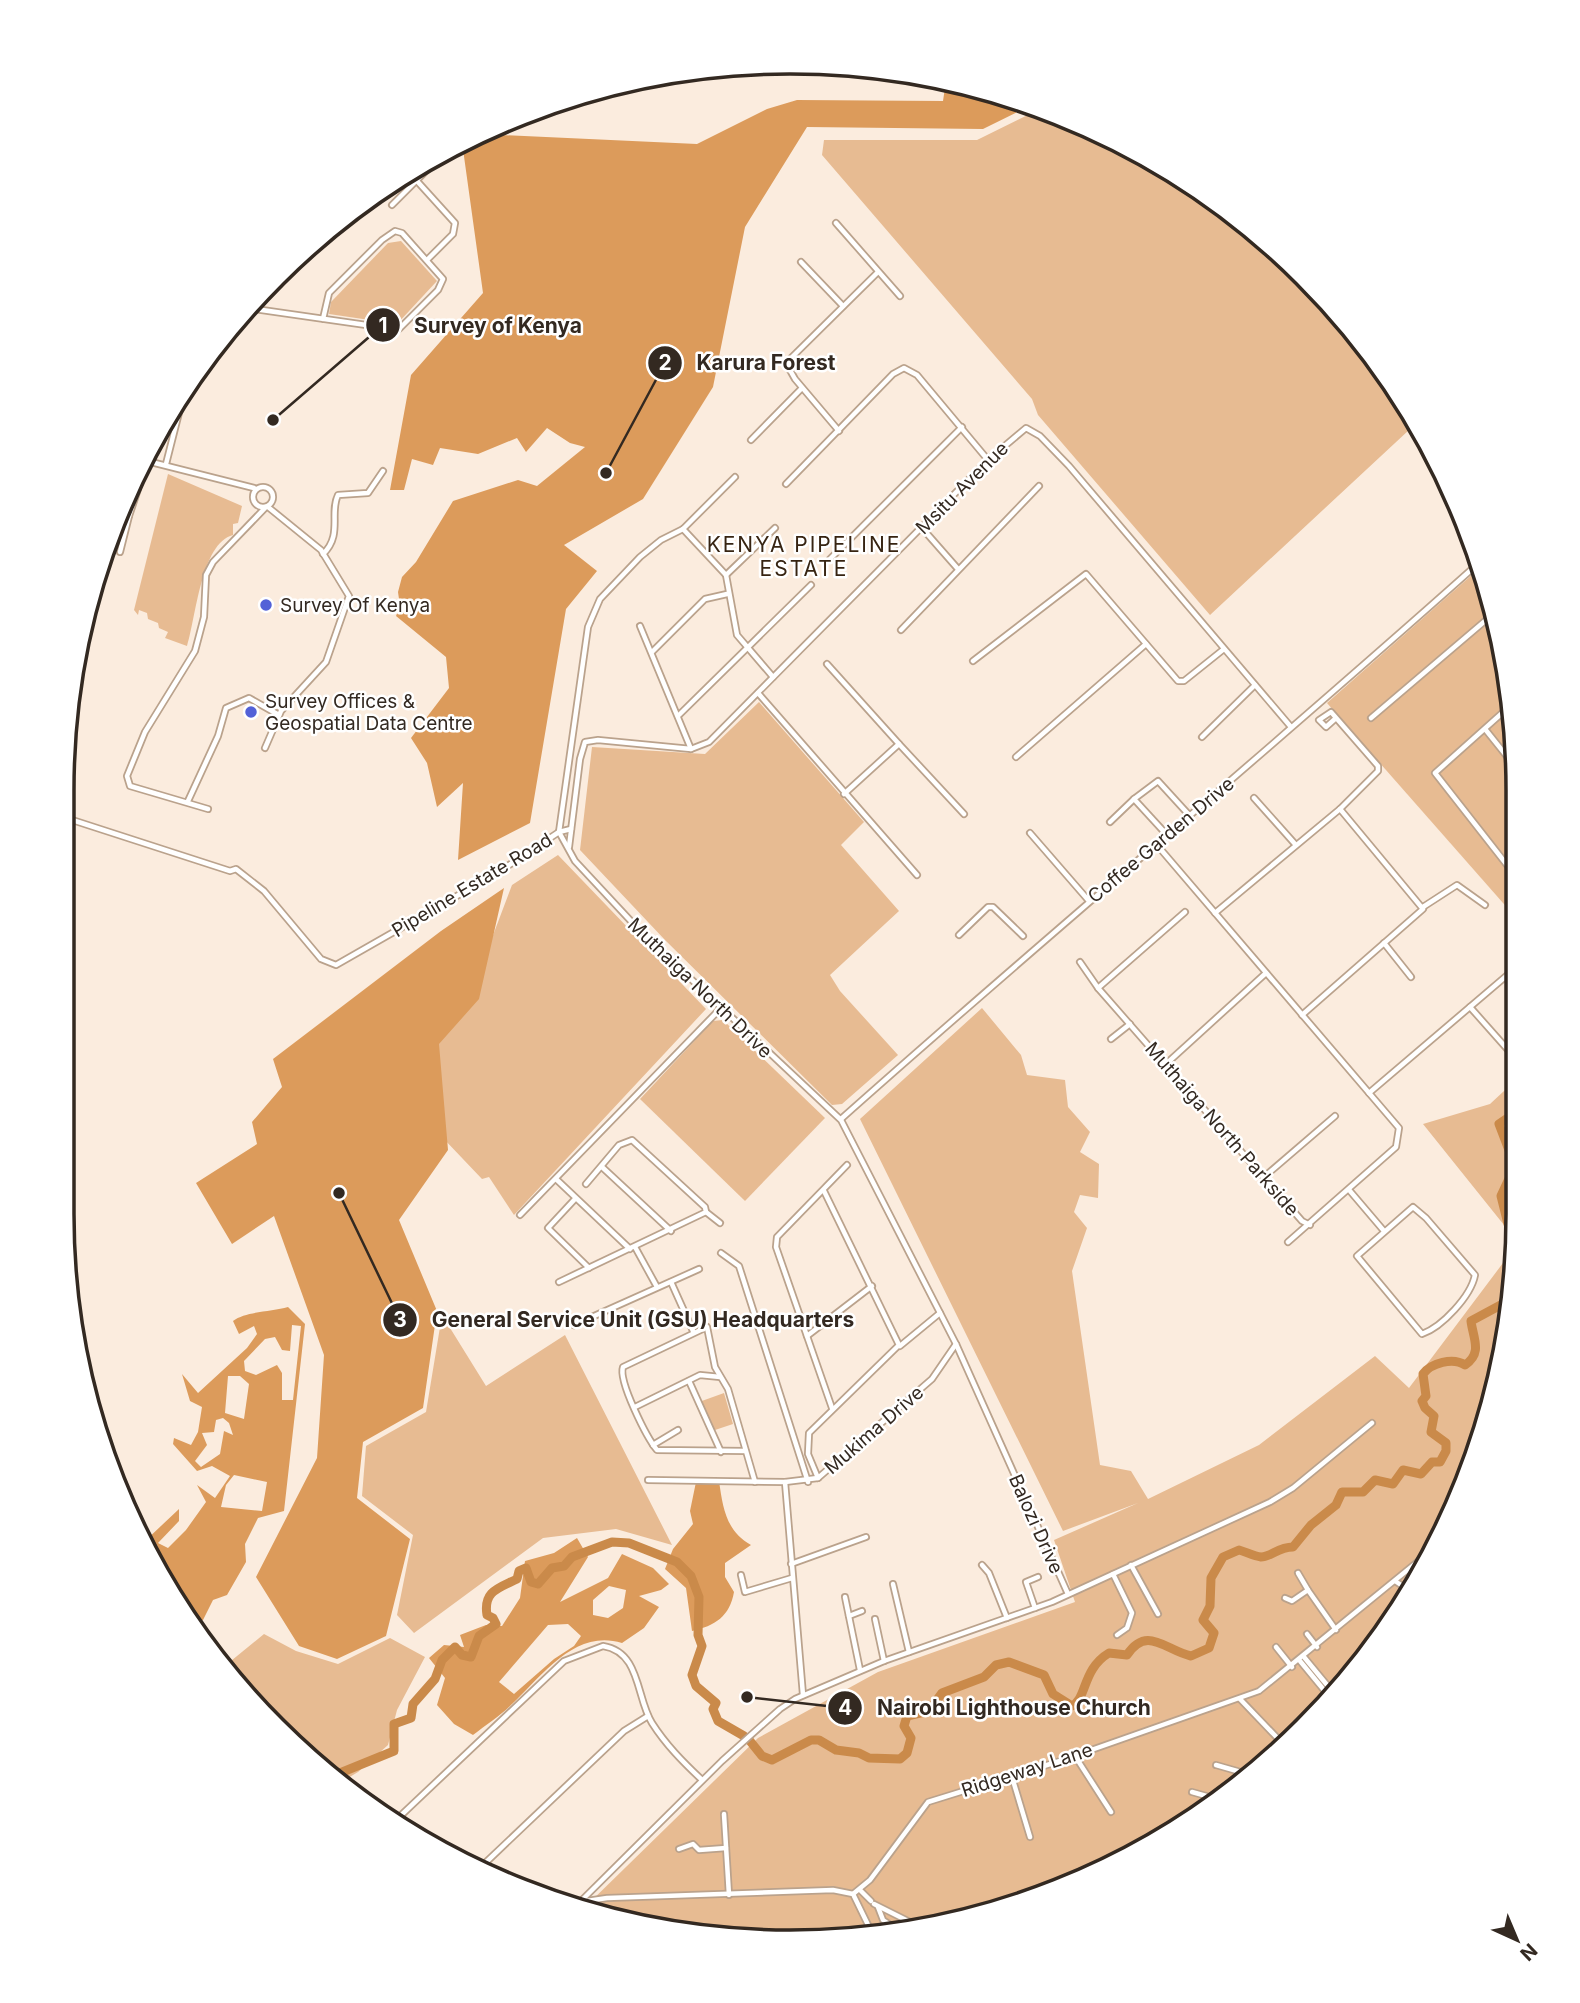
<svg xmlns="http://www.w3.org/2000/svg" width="1580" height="2003" viewBox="0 0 1580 2003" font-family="Inter,sans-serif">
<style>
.green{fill:#e7bb92}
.forest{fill:#dc9b5b;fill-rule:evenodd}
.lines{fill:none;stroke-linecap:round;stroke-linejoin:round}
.river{stroke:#ca8a4a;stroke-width:9}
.minor-casing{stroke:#baa28c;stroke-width:8}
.minor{stroke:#fff;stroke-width:4.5}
.poi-dot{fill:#5361d7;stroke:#fff;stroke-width:2.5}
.labels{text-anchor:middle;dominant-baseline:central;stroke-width:5;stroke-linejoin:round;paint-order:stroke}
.street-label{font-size:19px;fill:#332921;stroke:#fff}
.poi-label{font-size:19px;fill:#332921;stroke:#fff;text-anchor:start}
.neighbourhood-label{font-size:21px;letter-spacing:2px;fill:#372412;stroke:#fff}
.rim{fill:none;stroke:#332921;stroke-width:3.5}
.leader{fill:none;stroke:#332921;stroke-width:2.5}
.callout-dot{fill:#332921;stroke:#fff;stroke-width:2.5}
.mark-label{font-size:21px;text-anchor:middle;font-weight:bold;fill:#fff}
.callout-label{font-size:21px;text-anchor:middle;font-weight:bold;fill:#332921;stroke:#fff;stroke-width:5;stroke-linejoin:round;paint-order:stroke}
</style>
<rect width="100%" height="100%" fill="#fbecde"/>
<g class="green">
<polygon points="1040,109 1112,136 1233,212 1338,309 1382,370 1375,376 1409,430 1210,615 1038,415 1032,399 822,155 824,140 977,140"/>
<polygon points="401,241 437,281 397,324 329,314 331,302 388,243"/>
<path d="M168,474L242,506L238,523L233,524V535C201,543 196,618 187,646L165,638L168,632L159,628L158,623L148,619L147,613L139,610L138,615L134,610Z"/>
<polygon points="1482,566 1517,742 1518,920 1327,703"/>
<polygon points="759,702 864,822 841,845 899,911 830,975 840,991 898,1055 842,1104 832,1105 665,940 580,850 592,747 705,754"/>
<polygon points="558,855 706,1009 514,1215 489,1177 482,1179 384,1076 481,967 512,885"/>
<polygon points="982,1008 1021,1055 1027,1075 1065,1080 1068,1107 1090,1132 1080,1152 1099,1164 1098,1198 1080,1195 1074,1212 1087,1228 1072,1271 1100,1465 1131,1471 1148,1499 1259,1445 1375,1356 1409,1388 1515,1247 1505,1355 1463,1491 1396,1618 1271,1761 1155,1844 979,1917 790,1942 602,1917 583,1909 758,1738 878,1672 1075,1602 1054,1540 1138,1503 1063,1531 860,1119"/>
<polygon points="723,1020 825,1118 745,1201 640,1099 713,1021"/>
<polygon points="1518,1078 1516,1240 1423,1124 1490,1104"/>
<polygon points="442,1315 486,1386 565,1335 672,1545 616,1529 543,1538 414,1633 397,1615 413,1535 362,1496 366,1446 426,1412"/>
<polygon points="724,1393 733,1424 712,1431 699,1402"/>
<polygon points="264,1634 296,1651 338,1664 390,1638 425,1657 397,1710 388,1745 358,1772 343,1781 275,1729 226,1665"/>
</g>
<g class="forest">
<polygon points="642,80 642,83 511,121 555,100"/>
<polygon points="946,81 978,86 1030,106 983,129 807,127 745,227 713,387 643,499 564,545 597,571 566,609 530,823 458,860 463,783 437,807 427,763 411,738 449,688 446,657 396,616 400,606 398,592 402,577 416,562 453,501 518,480 537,486 585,447 570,443 547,428 526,452 517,438 478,454 440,448 433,465 412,459 404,490 390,490 411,375 483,293 462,142 480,134 697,144 767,109 797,100 943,101"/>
<polygon points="504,888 479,999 439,1044 448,1150 399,1220 437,1311 423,1408 363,1442 357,1498 410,1539 386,1636 337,1659 299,1646 256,1577 317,1458 324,1355 274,1216 232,1244 196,1183 257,1144 252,1122 282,1087 273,1059 441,931"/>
<path d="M288,1307L305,1324L284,1511L258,1518L245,1544L246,1562L227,1595L213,1600L203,1620L195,1624L159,1578L144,1542L179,1509V1521L158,1543L168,1548L186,1530L206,1502L197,1485L215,1498L230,1476L212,1466L197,1471L173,1444L174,1438L191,1445L198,1432L202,1407L190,1401L182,1374L198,1393L247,1348L257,1334L254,1326L239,1334L233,1321C246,1311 272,1312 288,1307ZM292,1325L301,1326L293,1400H282V1373L277,1365L256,1375L245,1371L244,1361L265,1339L275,1337L282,1350L290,1351ZM228,1376H240L249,1384L244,1419L225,1413ZM223,1418L229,1423L233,1435L224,1431L220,1454L201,1467L195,1461L207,1445L202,1433L214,1432L216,1420ZM234,1475L267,1482L262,1511L221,1507L226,1485Z"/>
<path d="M719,1481C723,1508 726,1531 751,1545L725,1563V1577L734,1592C730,1616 715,1626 692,1631L686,1588L665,1569L673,1549L693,1524L690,1511L696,1482Z"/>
<path d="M577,1538L588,1557L560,1602L608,1578L622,1554L653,1568L669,1584L661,1590L639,1596L659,1607L644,1628L622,1643C575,1628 542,1676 511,1705C500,1716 486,1725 473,1735L454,1724L437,1705L445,1678L429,1658L444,1645L464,1647L460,1635L486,1625L502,1626L520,1598L525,1561L554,1553ZM609,1586L626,1590L623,1608L608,1618L593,1615V1600ZM568,1624L581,1636L574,1646L554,1659L514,1694L499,1682L548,1625Z"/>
</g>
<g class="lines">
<g class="river">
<polyline points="1515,1252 1501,1196 1515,1166 1499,1124 1518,1111"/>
<path d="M750,1741L762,1756L772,1760L811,1740H819L836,1750L859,1753L869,1758L900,1759L907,1753L911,1738L904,1726L907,1716L929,1711L942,1693L984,1677L996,1665L1009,1662L1044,1675L1053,1694L1072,1706C1087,1699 1082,1669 1109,1653L1127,1655C1147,1625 1165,1650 1191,1656L1209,1648L1214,1633L1203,1620L1210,1606L1211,1578L1223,1557L1239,1550C1246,1552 1254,1556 1261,1557C1271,1557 1278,1547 1293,1547L1311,1525L1336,1505L1342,1492H1363L1375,1480L1393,1484L1403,1470L1421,1474L1432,1462H1440L1446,1451V1443L1431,1432L1434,1416L1425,1408L1422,1401L1426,1396L1423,1374C1431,1363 1453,1357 1465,1365C1483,1353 1473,1338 1471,1321L1510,1300"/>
<path d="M335,1775L394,1751V1724L411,1718L413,1704L435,1679L442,1660L455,1647L462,1655L471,1657L479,1636L496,1624L493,1618L487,1615C483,1591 499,1588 517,1579L519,1571L526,1568L531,1582L538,1584L552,1568L564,1566L572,1557L612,1542L629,1543L677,1562L691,1576L699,1597L698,1635L702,1646L692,1675L696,1686L716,1703L713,1709L718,1721L744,1736"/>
</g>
<g class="minor-casing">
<g id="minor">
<polyline points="417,181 455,223 453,234 427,260"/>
<polyline points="392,205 448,149"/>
<polyline points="836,223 900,296"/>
<polyline points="801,262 843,306"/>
<polyline points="248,308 394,329 399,329 438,290 443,279 402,233 395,231 382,240 329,293 323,319"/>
<polyline points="839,431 795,379 786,363 877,273"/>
<polyline points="751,440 802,388"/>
<polyline points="143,460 254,488"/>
<polyline points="166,464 186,385"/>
<polyline points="786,484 893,374 904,368 917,375 988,460"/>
<circle cx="263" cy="497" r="10"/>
<polyline points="118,516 129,516 120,552"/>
<polyline points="129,516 138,489"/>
<polyline points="922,528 958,569"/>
<polyline points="683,529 726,575 737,635 773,677"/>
<path d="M323,554C343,535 329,513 338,495L368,493L383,471"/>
<polyline points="830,559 962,427"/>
<polyline points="726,575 775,528"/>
<polyline points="640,626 691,749"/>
<polyline points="901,630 1039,486"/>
<polyline points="652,652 705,599 727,594"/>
<polyline points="973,661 1086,574 1178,681 1184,681 1224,649"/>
<polyline points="827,664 899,744"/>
<polyline points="758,693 917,875"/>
<polyline points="1510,706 1435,773 1518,879"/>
<polyline points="679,715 811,585"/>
<polyline points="1371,718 1492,615"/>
<polyline points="1485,729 1517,769"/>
<polyline points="1202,737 1255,685"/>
<polyline points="265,748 281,711 326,662 349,596 321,550 268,507"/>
<polyline points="1016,757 1146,644"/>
<polyline points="844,794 899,744 964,814"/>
<polyline points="1254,798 1295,844"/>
<polyline points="188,801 218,736 226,708 249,698 279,715"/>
<polyline points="208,809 130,786 127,776 145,732 195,651 204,617 206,575 213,562 266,507"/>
<polyline points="63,817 230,871 236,869 264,891 321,959 336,965 497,873 559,832 571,829"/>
<polyline points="1110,822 1134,799"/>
<polyline points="559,832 575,861 642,933 841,1120 956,1344 1068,1594"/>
<polyline points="559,832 588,627 600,599 640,557 661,540 683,529 735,477"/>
<polyline points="1030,833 1089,901"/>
<polyline points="1167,835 1134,799 1158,781 1190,816"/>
<polyline points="1157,845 1399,1128 1396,1147 1288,1242"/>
<polyline points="569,847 580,759 585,742 598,740 691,749 709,742 988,460 1026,428 1040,436 1069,466 1291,727"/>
<polyline points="1423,907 1457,885 1485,905"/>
<polyline points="1215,913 1340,809 1378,771 1378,766 1331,712 1319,720 1326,727 1336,718"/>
<polyline points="959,935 988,907 993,907 1023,936"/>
<polyline points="1384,943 1411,977"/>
<polyline points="1080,962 1098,988 1302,1221 1310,1225"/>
<polyline points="1098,988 1185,912"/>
<polyline points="1470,1007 1517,1060"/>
<polyline points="1302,1015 1423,909 1340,809"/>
<polyline points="1111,1039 1130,1024"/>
<polyline points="1166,1064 1266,973"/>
<polyline points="1369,1093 1518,966"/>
<path d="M841,1119C1052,931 1270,750 1481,561"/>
<polyline points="602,1167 671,1231"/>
<polyline points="1264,1177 1335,1116"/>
<polyline points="556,1179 630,1249"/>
<polyline points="1350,1191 1384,1231"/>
<polyline points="575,1199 548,1228 589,1268"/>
<path d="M1413,1207L1426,1218L1475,1275C1471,1296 1442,1327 1422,1334L1357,1256Z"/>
<polyline points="706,1212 720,1223"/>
<polyline points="520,1215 720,1009"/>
<polyline points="635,1247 657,1287"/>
<polyline points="721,1253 739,1266 808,1482"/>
<polyline points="559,1282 706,1212 705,1207 632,1140 619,1145 586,1184"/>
<polyline points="671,1282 693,1331"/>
<polyline points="574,1325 699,1269"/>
<polyline points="807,1336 872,1286"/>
<polyline points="900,1346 940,1313"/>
<polyline points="689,1381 721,1452"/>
<polyline points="635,1407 700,1375 720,1377"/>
<polyline points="832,1408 776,1247 777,1237 847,1165"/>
<polyline points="653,1445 678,1430"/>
<path d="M746,1451L657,1450C647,1438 618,1381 623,1367L707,1327L715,1367L728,1389L755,1482"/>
<polyline points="818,1478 808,1454 809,1433 899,1345 824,1191"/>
<polyline points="648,1480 785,1482 818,1478 932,1379 956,1344"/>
<polyline points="785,1482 803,1695"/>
<polyline points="791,1564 866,1537"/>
<polyline points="982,1565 989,1573 1007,1618"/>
<polyline points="1131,1565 1158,1614"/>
<polyline points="1298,1573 1308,1590"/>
<polyline points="1113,1574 1132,1613 1127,1628 1117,1635"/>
<polyline points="741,1575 745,1592 792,1578"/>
<polyline points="1395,1581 1410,1591"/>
<polyline points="893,1584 909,1652"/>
<polyline points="845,1597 860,1670"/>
<polyline points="1285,1598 1292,1601 1308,1590 1336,1630"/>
<polyline points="1035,1608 1026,1582 1038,1577"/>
<polyline points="849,1616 862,1611"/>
<polyline points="875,1619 884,1661"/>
<polyline points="1307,1634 1317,1647"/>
<polyline points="1276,1647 1292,1667"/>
<polyline points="1304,1657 1332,1691"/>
<polyline points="1300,1661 1328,1695"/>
<polyline points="1240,1699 1284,1745"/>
<polyline points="1297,1722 1326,1698"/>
<polyline points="1075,1756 1111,1812"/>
<polyline points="1216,1765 1251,1775"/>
<polyline points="1012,1777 1030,1837"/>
<polyline points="1192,1792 1217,1799"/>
<polyline points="724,1814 729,1895"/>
<path d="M395,1821L564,1661L603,1646C641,1652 636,1698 652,1723C666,1745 683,1762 702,1780"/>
<polyline points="679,1849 693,1844 699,1850 726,1848"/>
<polyline points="481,1867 624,1731 648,1716"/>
<polyline points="860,1890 871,1901"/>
<polyline points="853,1894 870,1880 928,1802 1060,1761 1259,1691 1432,1550"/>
<polyline points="580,1902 722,1761 780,1709 795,1699 884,1661 1052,1602 1270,1502 1293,1488 1372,1423"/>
<polyline points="874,1904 916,1925"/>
<polyline points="576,1906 580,1902 607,1898 833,1890 853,1894 871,1931"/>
<polyline points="878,1907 883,1920 895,1928"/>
</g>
</g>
<use href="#minor" class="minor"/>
</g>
<g class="poi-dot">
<circle cx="266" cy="605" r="7"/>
<circle cx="251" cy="712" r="7"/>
</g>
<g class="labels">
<g class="street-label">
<text transform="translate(962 488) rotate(-45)">Msitu Avenue</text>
<text transform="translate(1161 840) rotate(-40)">Coffee Garden Drive</text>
<text transform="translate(472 885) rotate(-31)">Pipeline Estate Road</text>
<text transform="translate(700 988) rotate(44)">Muthaiga North Drive</text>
<text transform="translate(1222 1129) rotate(49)">Muthaiga North Parkside</text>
<text transform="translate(874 1430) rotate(-41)">Mukima Drive</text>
<text transform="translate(1036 1524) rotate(66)">Balozi Drive</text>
<text transform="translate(1027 1770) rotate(-18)">Ridgeway Lane</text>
</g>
<g class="poi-label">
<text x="280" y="605">Survey Of Kenya</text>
<text x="265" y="701">Survey Offices &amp;<tspan x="265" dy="22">Geospatial Data Centre</tspan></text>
</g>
<g class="neighbourhood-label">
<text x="804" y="544">KENYA PIPELINE<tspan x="804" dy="24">ESTATE</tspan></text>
</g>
</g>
<path d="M0 0H1580V2003H0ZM790 74H790A716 716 0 0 1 1506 790V1214A716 716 0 0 1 790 1930H790A716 716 0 0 1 74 1214V790A716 716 0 0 1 790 74Z" fill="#fff" fill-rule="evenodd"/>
<path class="rim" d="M790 74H790A716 716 0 0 1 1506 790V1214A716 716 0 0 1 790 1930H790A716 716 0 0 1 74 1214V790A716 716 0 0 1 790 74Z"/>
<path class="leader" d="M273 420L383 325M606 473L665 363M339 1193L400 1320M747 1697L845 1708"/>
<g class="callout-dot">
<circle cx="273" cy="420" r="7"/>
<circle cx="606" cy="473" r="7"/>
<circle cx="339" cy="1193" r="7"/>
<circle cx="747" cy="1697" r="7"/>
<circle cx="383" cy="325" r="18"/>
<circle cx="665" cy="363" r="18"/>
<circle cx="400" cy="1320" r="18"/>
<circle cx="845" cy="1708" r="18"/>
</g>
<g class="mark-label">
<text x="383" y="333">1</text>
<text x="665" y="370">2</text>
<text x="400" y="1327">3</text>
<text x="845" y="1715">4</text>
</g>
<g class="callout-label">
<text x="498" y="333">Survey of Kenya</text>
<text x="766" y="370">Karura Forest</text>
<text x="643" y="1327">General Service Unit (GSU) Headquarters</text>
<text x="1014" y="1715">Nairobi Lighthouse Church</text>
</g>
<g transform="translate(1517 1940) rotate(136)" stroke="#ffffff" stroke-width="5" paint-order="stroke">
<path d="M0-5L12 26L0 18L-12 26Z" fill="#332921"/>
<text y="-10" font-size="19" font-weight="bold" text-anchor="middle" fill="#332921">N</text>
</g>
</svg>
